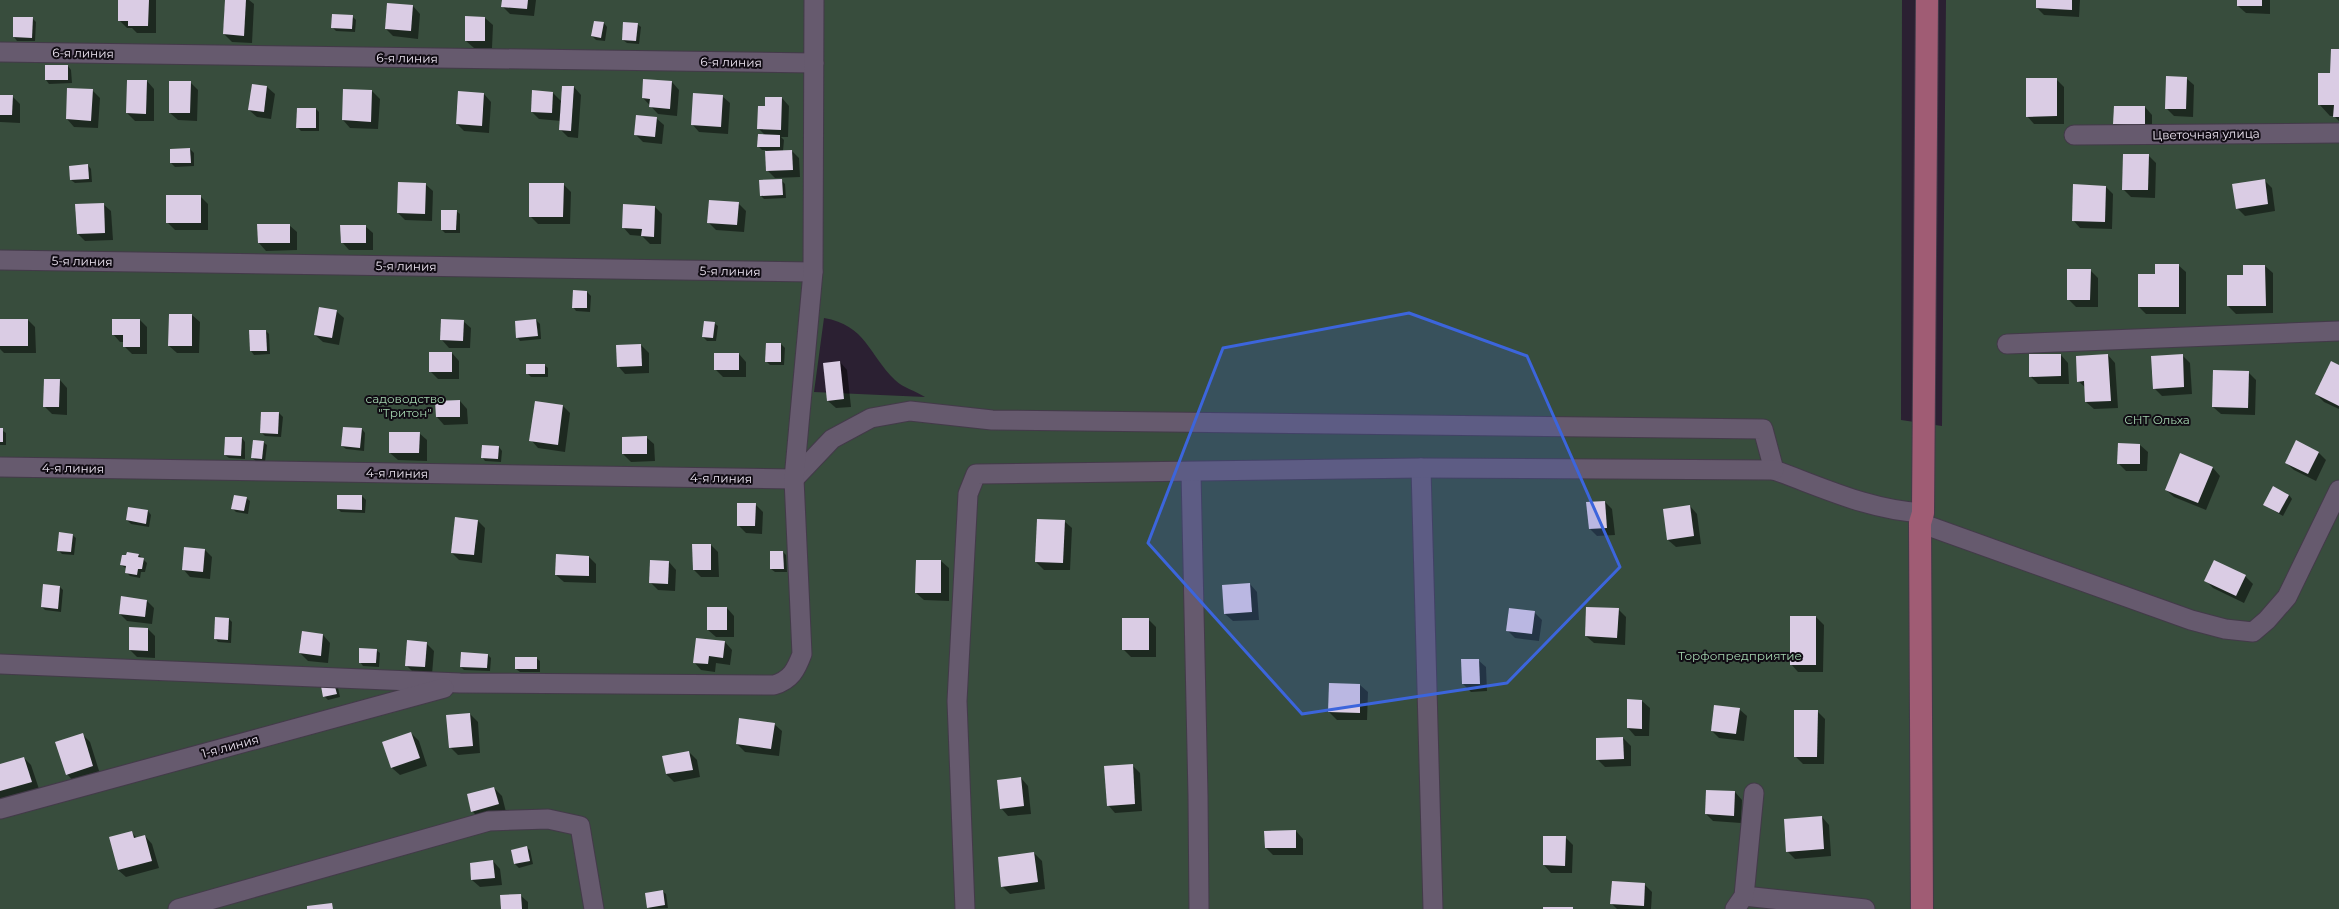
<svg xmlns="http://www.w3.org/2000/svg" width="2339" height="909" viewBox="0 0 2339 909" font-family="Montserrat,sans-serif">
<style>
.green{fill:#384d3d;fill-rule:evenodd}
.shadow{fill:#0007}
.building{fill:#dacce4}
.lines{fill:none;stroke-linecap:round;stroke-linejoin:round}
.minor-casing{stroke:#433a49;stroke-width:21}
.major-casing{stroke:#433a49;stroke-width:24}
.minor{stroke:#665a6e;stroke-width:19}
.major{stroke:#a05c74;stroke-width:22}
.marked{fill:#3c65dc;fill-opacity:0.2;stroke:#3c65dc;stroke-width:3;stroke-linejoin:round}
.labels{text-anchor:middle;dominant-baseline:central;stroke-width:4;stroke-linejoin:round;paint-order:stroke}
.street-label{font-size:12px;fill:#eee6f3;stroke:#110c14}
.park-label{font-size:12px;fill:#a3d3ae;stroke:#110c14}
</style>
<rect width="100%" height="100%" fill="#2b2032"/>
<path class="green" d="M0,0H1902L1901,420L1942,426L1946,0H2339V909H0ZM824,318C866,325 869,355 895,380C903,388 916,391 925,397L814,392Z"/>
<g class="shadow">
<polygon points="119,0 156,0 156,33 137,33 132,28 127,28 119,20"/>
<polygon points="226,0 249,0 254,4 252,43 232,42 224,34"/>
<polygon points="503,0 536,0 534,16 510,14 502,6"/>
<polygon points="2037,0 2080,0 2079,17 2044,15 2037,8"/>
<polygon points="2238,0 2270,0 2270,14 2246,13 2238,6"/>
<polygon points="413,6 420,14 418,39 393,36 386,29"/>
<polygon points="352,16 356,20 355,32 336,31 332,27"/>
<polygon points="32,18 36,22 35,41 17,41 14,37"/>
<polygon points="485,18 493,25 492,48 474,48 466,41"/>
<polygon points="604,23 607,27 605,41 596,40 592,36"/>
<polygon points="637,24 641,27 639,44 627,43 623,40"/>
<polygon points="2339,50 2339,121 2334,116 2330,116 2319,104"/>
<polygon points="68,66 71,70 72,83 49,84 46,80"/>
<polygon points="2186,78 2194,85 2193,117 2174,116 2166,108"/>
<polygon points="2056,79 2064,87 2064,124 2034,124 2027,116"/>
<polygon points="147,81 154,89 154,121 135,121 127,113"/>
<polygon points="190,82 198,90 197,121 178,120 170,113"/>
<polygon points="672,82 679,90 677,116 658,114 643,98"/>
<polygon points="252,85 267,87 275,94 271,119 257,117 249,110"/>
<polygon points="574,87 581,95 578,138 568,137 561,130 561,121 539,119 532,112 533,91 553,93 562,102"/>
<polygon points="92,90 100,98 98,128 74,127 67,119"/>
<polygon points="344,90 372,91 380,99 378,129 350,128 343,120"/>
<polygon points="484,94 491,102 489,133 464,131 457,124"/>
<polygon points="0,96 12,96 20,104 20,123 0,122"/>
<polygon points="722,96 730,103 728,134 699,132 692,124"/>
<polygon points="782,98 789,106 788,137 781,137 784,140 783,151 792,151 799,158 800,177 775,178 767,170 766,150 762,150 758,146 766,136 758,128 766,107"/>
<polygon points="2145,107 2152,115 2152,132 2122,132 2114,124"/>
<polygon points="316,109 319,112 319,131 301,131 297,127"/>
<polygon points="656,118 664,125 662,144 643,142 635,134"/>
<polygon points="190,149 194,153 194,166 175,167 171,163 171,150"/>
<polygon points="2148,155 2156,163 2155,198 2131,197 2123,189"/>
<polygon points="88,165 91,169 92,182 75,183 71,180"/>
<polygon points="781,180 785,184 786,198 764,199 761,196"/>
<polygon points="2264,180 2272,188 2275,211 2245,216 2237,208"/>
<polygon points="425,184 433,191 432,221 405,220 398,213"/>
<polygon points="563,184 571,192 570,224 538,224 530,216"/>
<polygon points="2106,187 2113,194 2112,229 2080,228 2073,220"/>
<polygon points="200,196 208,204 208,230 175,230 167,222"/>
<polygon points="738,203 746,211 744,232 716,230 708,222"/>
<polygon points="103,204 111,211 113,240 85,241 78,234"/>
<polygon points="654,206 662,214 661,244 650,244 642,236 630,235 623,227"/>
<polygon points="456,211 460,214 460,233 445,233 442,230"/>
<polygon points="289,225 297,232 297,250 266,251 259,243"/>
<polygon points="365,226 373,233 373,250 349,250 342,242"/>
<polygon points="2178,265 2186,272 2186,314 2146,314 2139,307 2156,275"/>
<polygon points="2265,266 2273,273 2273,313 2236,314 2228,306 2228,276 2244,276"/>
<polygon points="2090,270 2098,278 2098,307 2076,307 2068,299"/>
<polygon points="574,291 587,292 591,296 590,312 576,311 573,307"/>
<polygon points="336,311 344,318 339,345 323,342 315,335"/>
<polygon points="192,315 200,322 199,353 177,353 169,346"/>
<polygon points="0,320 28,320 35,327 36,353 4,353 0,349"/>
<polygon points="140,320 147,327 147,354 132,354 124,346 124,342 120,342 113,334"/>
<polygon points="536,320 540,324 541,339 520,341 517,337"/>
<polygon points="463,321 471,328 470,348 449,348 442,340"/>
<polygon points="714,323 718,326 716,341 707,341 703,337"/>
<polygon points="266,331 269,334 270,354 254,355 251,351"/>
<polygon points="781,344 785,348 784,365 770,365 766,361"/>
<polygon points="641,345 649,353 649,373 625,374 618,366"/>
<polygon points="452,353 459,361 459,379 438,379 430,371"/>
<polygon points="739,354 746,362 746,377 723,377 715,369"/>
<polygon points="2061,355 2068,363 2069,384 2038,384 2030,376"/>
<polygon points="2108,355 2115,363 2118,408 2094,409 2086,402 2086,388 2078,381"/>
<polygon points="2182,355 2190,363 2192,394 2162,396 2154,388"/>
<polygon points="840,362 847,370 851,407 836,408 828,401"/>
<polygon points="544,365 548,368 548,377 531,377 527,373"/>
<polygon points="2339,366 2339,409 2324,402 2316,394"/>
<polygon points="2248,372 2256,380 2255,415 2221,414 2213,407"/>
<polygon points="60,380 67,388 67,415 52,414 44,406"/>
<polygon points="460,401 467,409 468,424 444,425 437,417 436,402"/>
<polygon points="563,406 570,413 565,452 538,448 531,440"/>
<polygon points="262,413 279,413 283,417 281,437 265,436 261,432"/>
<polygon points="0,429 6,433 6,445 0,445"/>
<polygon points="362,429 365,433 364,451 346,449 342,446"/>
<polygon points="419,433 427,440 427,461 398,460 390,453"/>
<polygon points="646,437 654,444 655,461 631,462 623,454 623,438"/>
<polygon points="242,438 245,442 245,459 229,458 225,455"/>
<polygon points="263,442 267,445 265,462 256,461 252,458"/>
<polygon points="2119,444 2140,445 2148,452 2147,471 2126,471 2118,463"/>
<polygon points="499,447 502,451 501,462 485,461 482,457"/>
<polygon points="2318,452 2326,460 2316,481 2294,470 2286,463"/>
<polygon points="2181,455 2213,468 2220,476 2206,510 2174,497 2166,490"/>
<polygon points="2289,495 2292,499 2283,516 2264,505"/>
<polygon points="338,496 362,496 366,500 365,513 341,512 338,509"/>
<polygon points="246,498 250,501 248,514 236,512 233,509"/>
<polygon points="1605,502 1612,509 1615,535 1597,536 1590,529"/>
<polygon points="755,504 763,512 762,534 746,533 738,525"/>
<polygon points="1690,506 1697,514 1701,544 1676,547 1668,540"/>
<polygon points="148,511 151,515 149,527 131,524 127,520"/>
<polygon points="478,521 485,528 482,563 459,560 452,553"/>
<polygon points="1064,521 1072,528 1070,570 1044,570 1036,562"/>
<polygon points="72,535 76,538 74,555 62,554 58,550"/>
<polygon points="711,545 718,552 719,577 701,577 694,570"/>
<polygon points="205,550 212,557 210,579 190,577 183,569"/>
<polygon points="783,552 786,555 787,572 775,572 771,569"/>
<polygon points="138,554 147,563 145,572 141,572 140,578 130,576 126,572 127,569 121,565"/>
<polygon points="589,557 596,564 596,583 564,582 556,575"/>
<polygon points="917,561 941,561 949,568 949,601 924,600 916,593"/>
<polygon points="669,562 676,570 675,591 658,590 650,582"/>
<polygon points="2245,576 2253,584 2244,603 2213,588 2206,581"/>
<polygon points="1250,584 1257,592 1259,620 1233,621 1225,614"/>
<polygon points="60,587 63,590 61,612 45,610 42,607"/>
<polygon points="147,601 154,608 152,624 127,621 120,614"/>
<polygon points="727,608 734,616 734,637 716,637 708,630"/>
<polygon points="1618,609 1626,617 1625,645 1594,643 1586,636"/>
<polygon points="1534,612 1542,620 1539,641 1515,638 1507,630"/>
<polygon points="1816,617 1824,625 1823,672 1798,672 1791,664"/>
<polygon points="229,619 232,622 231,643 218,642 215,638"/>
<polygon points="1148,619 1156,627 1156,657 1131,657 1123,649"/>
<polygon points="148,629 155,636 155,658 137,657 130,650"/>
<polygon points="323,635 330,643 328,663 308,661 300,653"/>
<polygon points="725,642 732,650 730,665 716,663 715,672 701,670 694,662"/>
<polygon points="426,643 434,651 432,674 414,673 406,665"/>
<polygon points="376,650 380,653 379,667 363,666 360,662"/>
<polygon points="487,654 491,658 490,671 464,670 461,667"/>
<polygon points="536,658 540,661 540,672 520,672 516,669"/>
<polygon points="1478,660 1486,667 1487,691 1471,692 1463,684"/>
<polygon points="334,684 338,688 340,697 328,700 324,696"/>
<polygon points="1330,684 1360,685 1368,692 1367,720 1337,720 1329,712"/>
<polygon points="1642,701 1650,708 1649,736 1635,736 1628,728"/>
<polygon points="1739,709 1747,716 1744,741 1719,738 1712,731"/>
<polygon points="1817,711 1825,719 1824,764 1803,764 1795,756"/>
<polygon points="470,714 478,722 480,753 458,755 450,747"/>
<polygon points="774,724 782,731 779,756 745,752 737,744"/>
<polygon points="411,733 419,741 427,766 400,775 392,768 383,743"/>
<polygon points="82,734 90,742 100,774 74,782 67,774"/>
<polygon points="1623,738 1631,746 1631,766 1605,767 1597,759"/>
<polygon points="689,752 697,760 700,777 674,782 666,774"/>
<polygon points="24,758 31,765 39,789 2,800 0,798 0,765"/>
<polygon points="1132,765 1140,773 1142,811 1115,813 1108,805"/>
<polygon points="1021,778 1028,786 1031,814 1008,816 1001,808"/>
<polygon points="494,788 502,796 506,812 480,819 472,811"/>
<polygon points="1735,792 1742,800 1741,823 1713,821 1706,814"/>
<polygon points="1822,817 1829,825 1831,856 1795,859 1787,851"/>
<polygon points="1296,831 1303,839 1303,855 1273,855 1266,848"/>
<polygon points="131,832 137,838 145,836 152,844 159,868 126,877 118,870"/>
<polygon points="1565,837 1573,845 1572,873 1551,873 1544,865"/>
<polygon points="526,847 530,850 533,864 519,868 515,864 512,850"/>
<polygon points="1034,853 1042,861 1045,889 1010,894 1002,886"/>
<polygon points="493,861 500,869 502,885 480,887 472,880"/>
<polygon points="1644,884 1652,892 1651,909 1617,909 1612,904"/>
<polygon points="662,891 666,894 668,908 650,909 648,907"/>
<polygon points="520,895 528,902 528,909 502,909"/>
</g>
<g class="building">
<polygon points="118,0 149,0 148,26 128,26 128,21 118,21"/>
<polygon points="225,0 246,0 244,36 223,34"/>
<polygon points="502,0 528,0 527,9 501,7"/>
<polygon points="2036,0 2072,0 2072,10 2036,8"/>
<rect x="2237" y="0" width="25" height="6"/>
<polygon points="387,3 413,5 411,31 385,29"/>
<polygon points="332,14 353,15 352,29 331,28"/>
<polygon points="465,16 485,17 485,41 465,41"/>
<polygon points="13,17 33,17 32,38 13,37"/>
<polygon points="594,21 604,22 601,38 591,36"/>
<polygon points="623,22 638,23 636,41 622,40"/>
<polygon points="2331,49 2339,49 2339,117 2333,117 2334,105 2318,105 2318,73 2330,73"/>
<rect x="45" y="65" width="23" height="15"/>
<polygon points="2166,76 2187,77 2186,109 2165,109"/>
<polygon points="2026,78 2057,78 2057,116 2026,117"/>
<polygon points="643,79 672,81 670,109 649,107 650,99 642,98"/>
<polygon points="127,80 147,80 146,114 126,113"/>
<polygon points="169,81 191,81 190,113 169,113"/>
<polygon points="252,84 267,86 264,112 248,110"/>
<polygon points="562,86 574,86 571,131 559,130"/>
<polygon points="67,88 93,89 91,121 66,119"/>
<polygon points="343,89 372,90 371,122 342,120"/>
<polygon points="532,90 553,92 552,113 531,112"/>
<polygon points="458,91 484,93 482,126 456,124"/>
<polygon points="693,93 723,95 721,127 691,125"/>
<polygon points="0,95 13,95 12,115 0,115"/>
<polygon points="765,97 782,97 781,130 757,129 758,106 765,106"/>
<polygon points="2114,106 2145,106 2145,125 2113,124"/>
<polygon points="297,108 316,108 316,128 296,128"/>
<polygon points="636,115 657,117 655,137 634,135"/>
<polygon points="758,134 780,135 780,147 757,147"/>
<polygon points="190,148 191,163 170,163 170,149"/>
<polygon points="792,150 793,170 766,171 765,151"/>
<polygon points="2123,154 2149,154 2148,190 2122,190"/>
<polygon points="88,164 89,179 70,180 69,166"/>
<polygon points="782,179 783,195 760,196 759,180"/>
<polygon points="2265,179 2268,204 2236,209 2232,184"/>
<polygon points="398,182 426,183 425,214 397,213"/>
<polygon points="529,183 564,183 563,217 529,217"/>
<polygon points="2073,184 2106,186 2105,222 2072,221"/>
<rect x="166" y="195" width="35" height="28"/>
<polygon points="709,200 739,202 737,225 707,223"/>
<polygon points="104,203 105,233 77,234 75,204"/>
<polygon points="623,204 655,206 654,237 641,236 642,229 622,228"/>
<polygon points="441,210 457,210 456,230 441,230"/>
<polygon points="257,224 290,224 290,243 258,243"/>
<polygon points="340,225 366,225 366,243 341,243"/>
<polygon points="2155,264 2179,264 2179,307 2138,307 2138,274 2155,274"/>
<polygon points="2243,265 2265,265 2266,306 2227,306 2227,275 2243,275"/>
<polygon points="2067,269 2091,269 2090,300 2067,300"/>
<polygon points="573,290 587,291 587,308 572,308"/>
<polygon points="319,307 337,310 332,338 314,335"/>
<polygon points="169,314 192,314 192,346 168,346"/>
<rect x="0" y="319" width="28" height="27"/>
<polygon points="112,319 140,319 140,347 123,347 123,335 112,335"/>
<polygon points="441,319 464,320 463,341 440,340"/>
<polygon points="536,319 538,336 516,338 515,321"/>
<polygon points="704,321 715,322 713,338 702,337"/>
<polygon points="249,330 266,330 267,351 250,351"/>
<polygon points="766,343 781,343 781,362 765,362"/>
<polygon points="641,344 642,366 617,367 616,345"/>
<rect x="429" y="352" width="23" height="20"/>
<rect x="714" y="353" width="25" height="17"/>
<polygon points="2029,354 2061,354 2061,376 2029,377"/>
<polygon points="2108,354 2111,401 2085,402 2084,381 2077,382 2076,356"/>
<polygon points="2183,354 2184,387 2153,389 2151,356"/>
<polygon points="840,361 844,399 827,401 823,363"/>
<polygon points="2331,361 2339,365 2339,406 2315,394"/>
<rect x="526" y="364" width="19" height="10"/>
<polygon points="2213,370 2249,371 2248,408 2212,407"/>
<polygon points="44,379 60,379 59,407 43,407"/>
<polygon points="460,400 460,417 436,417 435,401"/>
<polygon points="535,401 563,405 558,445 529,441"/>
<polygon points="261,412 279,412 278,434 260,433"/>
<polygon points="343,427 362,428 360,448 341,446"/>
<rect x="0" y="428" width="3" height="14"/>
<polygon points="389,432 420,432 419,453 389,453"/>
<polygon points="647,436 647,454 622,454 622,437"/>
<polygon points="225,437 242,437 241,456 224,455"/>
<polygon points="253,440 264,441 262,459 251,458"/>
<polygon points="2296,440 2319,452 2308,474 2285,463"/>
<polygon points="2118,443 2140,444 2140,464 2117,464"/>
<polygon points="482,445 499,446 498,459 481,458"/>
<polygon points="2180,453 2213,467 2198,503 2165,490"/>
<polygon points="2273,486 2289,495 2279,513 2263,505"/>
<polygon points="234,495 247,497 244,511 231,509"/>
<polygon points="337,495 362,495 362,510 337,509"/>
<polygon points="1605,501 1607,528 1589,529 1586,502"/>
<polygon points="737,503 756,503 755,526 737,526"/>
<polygon points="1690,505 1694,536 1667,540 1663,509"/>
<polygon points="128,507 148,510 146,524 126,520"/>
<polygon points="455,517 478,520 474,555 451,553"/>
<polygon points="1037,519 1065,520 1063,563 1035,562"/>
<polygon points="59,532 73,534 71,552 57,551"/>
<polygon points="692,544 711,544 711,570 693,570"/>
<polygon points="184,547 205,549 203,572 182,570"/>
<polygon points="770,551 783,551 784,569 770,569"/>
<polygon points="127,552 139,554 138,557 144,558 142,569 138,569 137,575 125,573 126,566 120,565 122,555 126,555"/>
<polygon points="556,554 589,556 589,576 555,575"/>
<polygon points="650,560 669,561 668,584 649,583"/>
<polygon points="916,560 941,560 941,593 915,593"/>
<polygon points="2214,560 2246,575 2236,596 2204,581"/>
<polygon points="1250,583 1252,612 1224,614 1222,585"/>
<polygon points="43,584 60,586 58,609 41,607"/>
<polygon points="121,596 147,600 145,617 119,614"/>
<rect x="707" y="607" width="20" height="23"/>
<polygon points="1586,607 1619,608 1617,638 1585,636"/>
<polygon points="1509,608 1535,611 1532,634 1506,631"/>
<rect x="1790" y="616" width="26" height="49"/>
<polygon points="215,617 229,618 228,640 214,639"/>
<rect x="1122" y="618" width="27" height="32"/>
<polygon points="129,627 148,628 148,651 129,650"/>
<polygon points="302,631 323,634 321,656 299,653"/>
<polygon points="696,638 725,641 723,658 709,656 708,664 693,663"/>
<polygon points="407,640 427,642 425,667 405,666"/>
<polygon points="359,648 377,649 376,663 359,663"/>
<polygon points="461,652 488,654 487,668 460,667"/>
<rect x="515" y="657" width="22" height="12"/>
<polygon points="1461,659 1479,659 1480,684 1462,684"/>
<polygon points="334,683 337,694 323,697 321,686"/>
<polygon points="1329,683 1360,684 1360,713 1328,712"/>
<polygon points="1627,699 1642,700 1642,729 1627,728"/>
<polygon points="1714,705 1740,708 1736,734 1711,731"/>
<polygon points="1794,710 1818,710 1817,757 1794,757"/>
<polygon points="470,713 473,746 449,748 446,715"/>
<polygon points="739,718 775,723 771,749 736,744"/>
<polygon points="411,732 420,758 391,768 382,742"/>
<polygon points="83,733 93,766 66,775 55,742"/>
<polygon points="1623,737 1624,759 1596,760 1596,738"/>
<polygon points="689,751 693,770 666,774 662,756"/>
<polygon points="24,757 32,782 0,791 0,764"/>
<polygon points="1133,764 1135,804 1107,806 1104,766"/>
<polygon points="1021,777 1024,806 1000,809 997,780"/>
<polygon points="494,787 499,804 471,812 467,794"/>
<polygon points="1706,790 1735,791 1734,816 1705,814"/>
<polygon points="1822,816 1824,849 1786,852 1784,819"/>
<polygon points="1296,830 1296,848 1265,848 1264,831"/>
<polygon points="132,831 134,838 145,835 152,861 118,870 109,837"/>
<polygon points="1543,836 1566,836 1565,866 1543,865"/>
<polygon points="527,846 530,861 514,864 511,850"/>
<polygon points="1034,852 1038,882 1001,887 998,857"/>
<polygon points="493,860 495,878 471,880 470,863"/>
<polygon points="1612,881 1645,883 1644,906 1610,904"/>
<polygon points="663,890 665,905 647,908 645,893"/>
<polygon points="521,894 522,909 501,909 500,895"/>
<polygon points="332,903 333,909 307,909 307,906"/>
<rect x="1543" y="907" width="30" height="2"/>
</g>
<g class="lines">
<g class="minor-casing">
<g id="minor">
<polyline points="0,52 814,63"/>
<polyline points="2074,135 2339,133"/>
<polyline points="0,260 813,272"/>
<polyline points="2007,344 2339,331"/>
<path d="M0,467L794,479L832,439L871,418L910,411L992,420L1763,429L1774,470C1824,488 1869,510 1923,513"/>
<polyline points="1421,468 1433,909"/>
<polyline points="1191,472 1198,796 1199,909"/>
<polyline points="1920,523 2191,620 2225,629 2253,632 2267,620 2287,597 2339,490"/>
<path d="M0,664L460,683L774,685C791,680 796,670 802,654L794,479L813,272L814,0"/>
<polyline points="0,809 444,688"/>
<polyline points="1744,896 1865,909"/>
<polyline points="178,909 489,821 548,819 580,826 594,909"/>
<polyline points="965,909 957,701 968,494 976,474 1421,468 1774,470"/>
<polyline points="1735,909 1744,896 1754,793"/>
</g>
</g>
<g class="major-casing">
<polyline id="major" points="1922,909 1920,523 1923,513 1927,0"/>
</g>
<use href="#minor" class="minor"/>
<use href="#major" class="major"/>
</g>
<path class="marked" d="M1409,313L1527,356L1620,567L1507,683L1302,714L1148,543L1223,348Z"/>
<g class="labels">
<g class="street-label">
<text transform="translate(83 53) rotate(1)">6-я линия</text>
<text transform="translate(407 58) rotate(1)">6-я линия</text>
<text transform="translate(731 62) rotate(1)">6-я линия</text>
<text transform="translate(2206 134) rotate(-1)">Цветочная улица</text>
<text transform="translate(82 261) rotate(1)">5-я линия</text>
<text transform="translate(406 266) rotate(1)">5-я линия</text>
<text transform="translate(730 271) rotate(1)">5-я линия</text>
<text transform="translate(73 468) rotate(1)">4-я линия</text>
<text transform="translate(397 473) rotate(1)">4-я линия</text>
<text transform="translate(721 478) rotate(1)">4-я линия</text>
<text transform="translate(230 746) rotate(-15)">1-я линия</text>
</g>
<g class="park-label">
<text x="405" y="398">садоводство<tspan x="405" dy="14">"Тритон"</tspan></text>
<text x="2157" y="419">СНТ Ольха</text>
<text x="1740" y="655">Торфопредприятие</text>
</g>
</g>
</svg>
